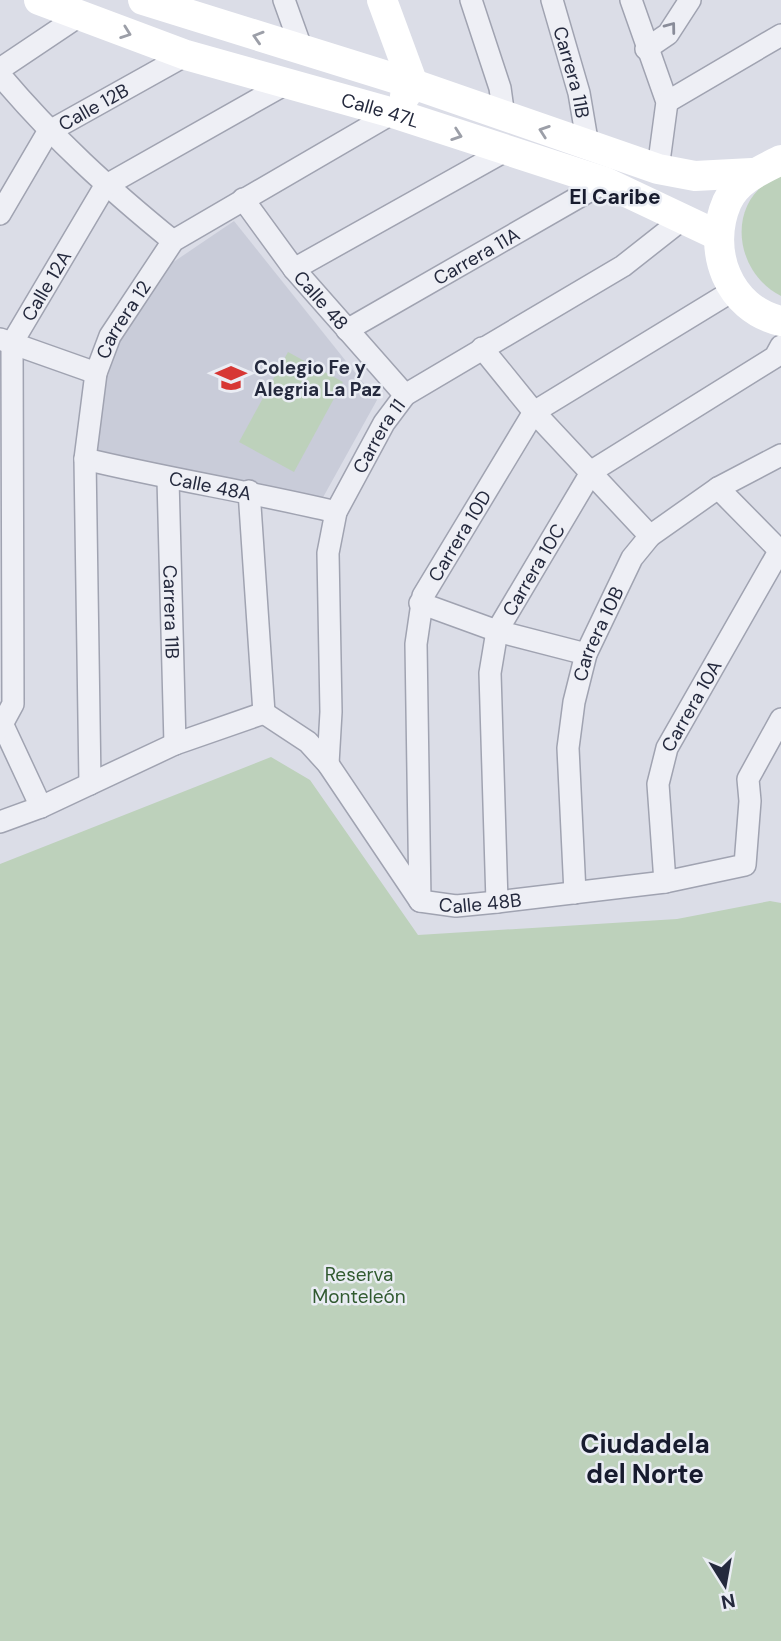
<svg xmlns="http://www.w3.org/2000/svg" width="781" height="1641" viewBox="0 0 781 1641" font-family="'DM Sans',sans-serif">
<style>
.built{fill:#c9ccd9}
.green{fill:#bdd1bb}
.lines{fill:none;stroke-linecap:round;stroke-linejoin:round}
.street-casing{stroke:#a0a3b1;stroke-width:24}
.street{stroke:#eeeff5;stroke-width:21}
.secondary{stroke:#fff;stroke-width:30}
.oneway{stroke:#898c99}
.oneway2{stroke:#9c9fa8}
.labels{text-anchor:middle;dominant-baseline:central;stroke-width:5;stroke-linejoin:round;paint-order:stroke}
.street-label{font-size:19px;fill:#24293d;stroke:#eaedf4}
.poi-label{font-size:19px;font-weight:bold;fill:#24293d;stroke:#eaedf4;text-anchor:start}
.park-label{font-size:19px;fill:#315a30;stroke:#eaedf4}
.neighbourhood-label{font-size:21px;font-weight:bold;fill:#171b2e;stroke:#eaedf4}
.district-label{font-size:26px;font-weight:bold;fill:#171b2e;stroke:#eaedf4}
</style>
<rect width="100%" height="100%" fill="#dbdde7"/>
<polygon class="built" points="234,221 377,400 321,501 90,458 107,356 133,309 172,263"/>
<g class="green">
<path d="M781,175V296C732,271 725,197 781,175Z"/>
<polygon points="288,352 343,382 294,472 239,442"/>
<polygon points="271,757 310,780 418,935 677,919 770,901 781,903 781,1641 0,1641 0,864"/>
</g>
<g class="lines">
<g class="street-casing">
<g id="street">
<polyline points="284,0 302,50"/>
<polyline points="471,0 500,88 504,117"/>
<path id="s1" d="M552,0L579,93L588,146"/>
<polyline points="631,0 667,102 658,169"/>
<polyline points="646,49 668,34 690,0"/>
<polyline points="0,69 79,16"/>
<path d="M0,75C54,139 109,189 173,241"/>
<polyline points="667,102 781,35"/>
<path id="s2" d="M243,199L294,269L405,395"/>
<path id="s3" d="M0,214L48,132L186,55"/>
<polyline points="294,269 505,151"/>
<path id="s4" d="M347,330L605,182"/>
<polyline points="0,339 96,373"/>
<polyline points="482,348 534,412 650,536"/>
<path id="s5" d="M85,459C168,479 252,492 336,512"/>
<path id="s6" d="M168,479L175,744"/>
<polyline points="718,488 781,552"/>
<polyline points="249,491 264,713"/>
<polyline points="420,603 497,631 586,654"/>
<path id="s7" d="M264,713L308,742L328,764L420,901L456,906L497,902L665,882L745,865L750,801L748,779L781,719"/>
<polyline points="0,719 41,807"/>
<path id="s8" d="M0,728L13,704L12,343L105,186L289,82"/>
<path id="s9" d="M328,764L331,712L328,553L336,512L384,423L405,395L623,266L684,218"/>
<path id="s10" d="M90,784L85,459L96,373L110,336L173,241L393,113"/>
<polyline points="0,822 41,807 175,744 264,713"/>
<path id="s11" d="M665,882L658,784L667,748L781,548"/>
<path id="s12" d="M575,893L568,748L574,702L586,654L632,558L650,536L718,488L781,455"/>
<path id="s13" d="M420,901L416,644L423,596L534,412L734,290"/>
<path id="s14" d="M497,902L490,673L497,631L592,471L775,357L781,346"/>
</g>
</g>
<use href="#street" class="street"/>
<g class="secondary">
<path id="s15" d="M39,0L186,55L393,113L605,182L717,235"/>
<polyline points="143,0 413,84 658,169 695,176 752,173"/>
<polyline points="382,0 413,84 405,96"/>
<path d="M781,160C761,170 737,180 727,202C706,250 728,309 781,321"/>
</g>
</g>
<defs><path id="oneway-chevron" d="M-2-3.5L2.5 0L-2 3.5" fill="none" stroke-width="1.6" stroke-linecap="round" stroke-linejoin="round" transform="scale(1.75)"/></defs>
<use class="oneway" href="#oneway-chevron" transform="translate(671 27) rotate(-53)"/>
<g class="oneway2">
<use href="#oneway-chevron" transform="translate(126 33) rotate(20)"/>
<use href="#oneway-chevron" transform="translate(258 37) rotate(-163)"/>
<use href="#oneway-chevron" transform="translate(544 131) rotate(-161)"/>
<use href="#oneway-chevron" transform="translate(457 135) rotate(19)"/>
</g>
<defs>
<g id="school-bare" transform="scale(2.415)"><path d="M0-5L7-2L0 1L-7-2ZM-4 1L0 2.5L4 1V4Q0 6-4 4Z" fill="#d73734" stroke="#eaedf4" stroke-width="2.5" paint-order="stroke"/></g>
</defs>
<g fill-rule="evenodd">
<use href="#school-bare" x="231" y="378"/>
</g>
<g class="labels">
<g class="street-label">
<text stroke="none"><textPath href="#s1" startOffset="75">Carrera 11B</textPath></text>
<text stroke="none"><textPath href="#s3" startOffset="147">Calle 12B</textPath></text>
<text stroke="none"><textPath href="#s15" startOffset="359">Calle 47L</textPath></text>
<text stroke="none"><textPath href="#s4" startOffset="149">Carrera 11A</textPath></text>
<text stroke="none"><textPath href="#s8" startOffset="455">Calle 12A</textPath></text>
<text stroke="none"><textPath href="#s2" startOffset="128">Calle 48</textPath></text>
<text stroke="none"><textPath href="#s10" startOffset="472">Carrera 12</textPath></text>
<text stroke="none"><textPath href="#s9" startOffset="340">Carrera 11</textPath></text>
<text stroke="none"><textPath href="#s5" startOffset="128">Calle 48A</textPath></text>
<text stroke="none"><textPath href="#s13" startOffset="376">Carrera 10D</textPath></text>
<text stroke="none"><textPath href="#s14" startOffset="343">Carrera 10C</textPath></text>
<text stroke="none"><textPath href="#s6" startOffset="133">Carrera 11B</textPath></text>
<text stroke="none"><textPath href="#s12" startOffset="264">Carrera 10B</textPath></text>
<text stroke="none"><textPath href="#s11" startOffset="184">Carrera 10A</textPath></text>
<text stroke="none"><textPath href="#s7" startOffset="308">Calle 48B</textPath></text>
</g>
<g class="poi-label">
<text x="254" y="367">Colegio Fe y<tspan x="254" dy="22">Alegria La Paz</tspan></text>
</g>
<g class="park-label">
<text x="359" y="1274">Reserva<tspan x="359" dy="22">Monteleón</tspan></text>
</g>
<g class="neighbourhood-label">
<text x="615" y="197">El Caribe</text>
</g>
<g class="district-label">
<text x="645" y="1444">Ciudadela<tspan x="645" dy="30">del Norte</tspan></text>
</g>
</g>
<g transform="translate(725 1585) rotate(169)" stroke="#eaedf4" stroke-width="5" paint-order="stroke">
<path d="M0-5L12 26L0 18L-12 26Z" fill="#24293d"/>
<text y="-10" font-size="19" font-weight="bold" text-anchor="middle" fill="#24293d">N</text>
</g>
</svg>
